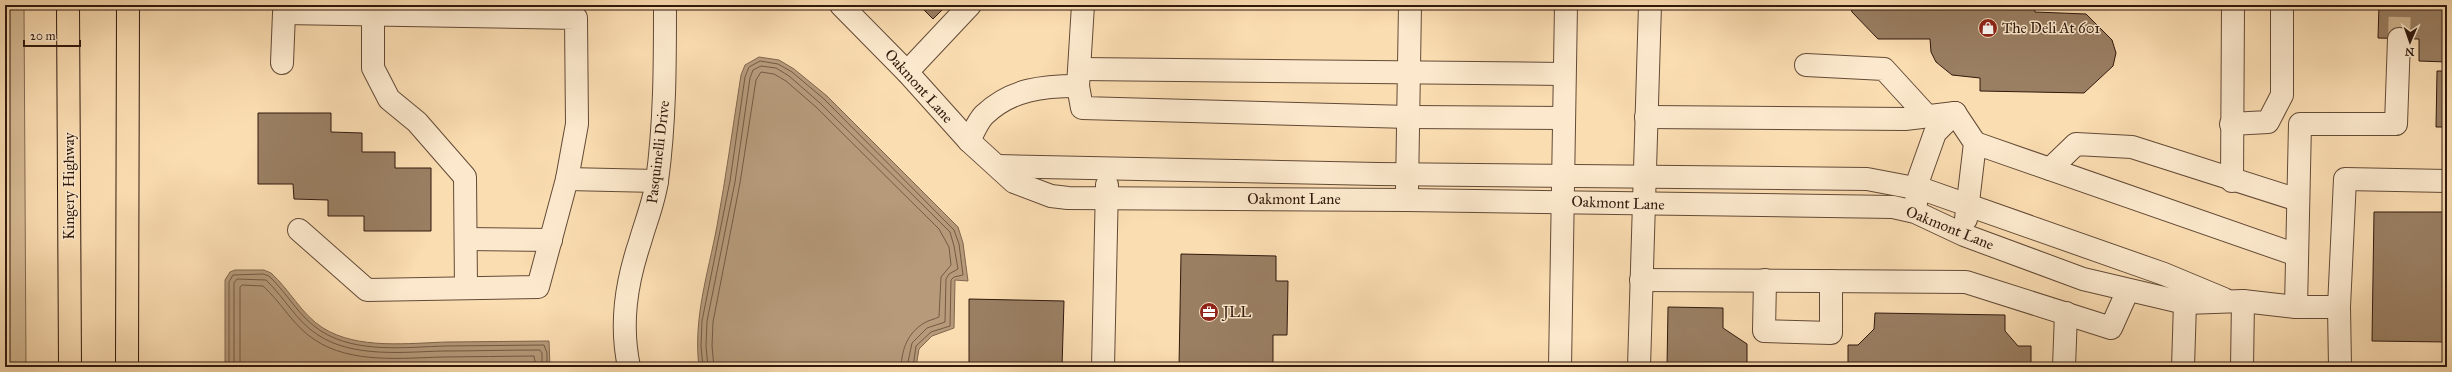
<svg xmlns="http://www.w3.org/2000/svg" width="2452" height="372" viewBox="0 0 2452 372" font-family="'IM FELL Great Primer',serif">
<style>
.green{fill:#d8bc96;stroke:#846a52}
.water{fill:#b69a7a;stroke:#80664e}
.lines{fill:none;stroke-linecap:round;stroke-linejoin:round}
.shore{stroke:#735a44;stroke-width:1}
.building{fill:#9a7f63;stroke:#30190d}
.minor-tunnel{stroke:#d2b691;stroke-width:22;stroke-dasharray:22 11;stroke-linecap:butt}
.minor-casing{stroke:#634a36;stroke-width:24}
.highway-casing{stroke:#30190d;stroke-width:24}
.minor{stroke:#fce9cd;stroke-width:22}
.highway{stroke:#fbddb2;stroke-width:22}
.labels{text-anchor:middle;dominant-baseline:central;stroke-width:3;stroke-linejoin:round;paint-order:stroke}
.poi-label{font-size:15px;fill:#30190d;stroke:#fce9cd;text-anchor:start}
.street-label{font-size:15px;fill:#30190d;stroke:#fce9cd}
</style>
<rect width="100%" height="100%" fill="#fbddb2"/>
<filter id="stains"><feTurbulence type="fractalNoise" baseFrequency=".005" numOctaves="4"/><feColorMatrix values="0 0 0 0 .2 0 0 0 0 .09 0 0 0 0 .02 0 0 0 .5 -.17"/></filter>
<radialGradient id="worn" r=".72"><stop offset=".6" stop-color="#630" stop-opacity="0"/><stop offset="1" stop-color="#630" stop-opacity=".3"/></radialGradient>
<polygon class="green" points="5,5 24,5 26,367 5,367"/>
<g class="water">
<path d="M759,57L779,60L794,69L827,96L958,227L963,243L968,281L955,280L954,328L932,336L919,349L916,367H699C693,318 708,274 717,226C726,176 733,126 741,75L745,65Z"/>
<path d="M235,270H264L271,273C290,290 301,314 323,328C358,350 409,343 448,342C482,342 515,341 549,341L550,367H225V280L230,272Z"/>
</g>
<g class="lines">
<g class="shore">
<path d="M229,367V282L233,275L263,274L269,276C288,294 299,317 321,331C357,354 406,347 446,346C479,346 511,345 544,345L547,353V367"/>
<path d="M234,367V283L237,279L266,280C285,298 296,321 318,335C353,358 403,352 443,351C475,351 507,350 540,350L542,353V367"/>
<path d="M240,367V287L242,285L263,286C282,303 293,326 315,340C351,364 402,358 443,357C473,357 504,356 534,356L536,367"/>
<polyline points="703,367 701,346 702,321 730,181 745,77 749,67 760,61 778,64 792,72 824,99 954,230 959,244 963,275 954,277 951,280 950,326 931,332 916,346 913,367"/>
<polyline points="708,367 706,346 707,321 735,182 750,78 753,70 761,66 776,68 789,76 820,103 950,232 954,246 958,269 949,274 946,279 945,322 927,328 912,343 907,367"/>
<path d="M714,367L712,346L713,322L740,183L756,80L761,72L774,74L786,81L816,107L939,229L949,247L951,265L941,277L939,317C935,319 929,320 924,323C908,333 902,348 901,367"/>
</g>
</g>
<g class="building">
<polygon points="919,5 947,5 933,19"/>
<polygon points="1850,5 2034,5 2035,12 2086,14 2112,40 2116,53 2113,66 2084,93 1980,91 1980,78 1952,75 1936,62 1931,52 1930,39 1878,39 1852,12"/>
<polygon points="2379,5 2447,5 2447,62 2419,61 2419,39 2378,38"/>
<polygon points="2437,71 2447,71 2447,127 2436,127"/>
<polygon points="258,113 331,113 331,132 362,133 362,152 395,152 395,168 431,168 431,231 364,231 364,216 328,216 328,200 294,199 293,184 258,184"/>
<polygon points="2374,212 2447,212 2447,342 2372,341"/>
<polygon points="1181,254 1276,256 1276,281 1288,281 1287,335 1273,335 1273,367 1179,367"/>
<polygon points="969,299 1064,301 1062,367 969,367"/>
<polygon points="1668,307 1723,308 1723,328 1747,344 1747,367 1667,367"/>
<polygon points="1875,313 2005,315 2005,331 2018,346 2031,346 2031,367 1848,367 1848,345 1858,345 1874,329"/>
</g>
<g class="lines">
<polyline class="minor-tunnel" points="2399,39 2400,5"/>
<g class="minor-casing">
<g id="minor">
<polyline points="373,5 373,68 389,99 417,122 465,177 466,288"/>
<polyline points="841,5 907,72 969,141 1014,182 1051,196 1068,198 1407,200 1893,207 1915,212 1964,235 2083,279 2185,303 2243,301 2296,307 2339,307"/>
<polyline points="1083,5 1078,86 1082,108 1409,117 1563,118"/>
<polyline points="282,63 284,13 576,18 577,124 567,179 538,287 367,290 299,230"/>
<polyline points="1806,65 1884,69 1927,116"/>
<polyline points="1081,69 1564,74"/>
<polyline points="907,72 970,5"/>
<polyline points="1955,113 1975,143 1966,219"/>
<polyline points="1646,117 1905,119 1955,113"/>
<polyline points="2231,124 2268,122 2282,95 2282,5"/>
<path d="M969,141C973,133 978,121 984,115C1011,89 1043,86 1078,86"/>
<polyline points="1975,143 2297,255"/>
<polyline points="998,166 1378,174 1867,179 1925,190 2164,274 2224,299"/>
<polyline points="2050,169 2076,144 2132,147 2298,200"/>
<polyline points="567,179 657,181"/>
<polyline points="2232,181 2233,5"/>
<polyline points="1407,189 1410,5"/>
<polyline points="1916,203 1919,178 1935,133 1955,113"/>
<polyline points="466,239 551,240"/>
<polyline points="1641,280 1966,282 2111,328 2128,290"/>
<polyline points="1765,280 1764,331 1831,333 1831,281"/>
<polyline points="2296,307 2300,124 2396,124 2399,39"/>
<path d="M629,367C620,324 626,284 640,242C646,221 654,202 657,181C665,123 665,64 665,5"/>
<polyline points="1103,367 1107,185"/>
<polyline points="1560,367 1566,5"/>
<polyline points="1639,367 1650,5"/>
<polyline points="2064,367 2066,313"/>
<polyline points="2183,367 2185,303"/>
<polyline points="2242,367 2243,301"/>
<polyline points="2340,367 2339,307 2345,179 2447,181"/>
</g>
</g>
<g class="highway-casing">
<g id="highway">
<polyline points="68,5 70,367"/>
<polyline points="127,367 128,5"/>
</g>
</g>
<use href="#minor" class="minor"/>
<use href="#highway" class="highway"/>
</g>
<defs>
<g id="shop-disc" transform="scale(1)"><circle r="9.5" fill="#8f2418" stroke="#fce9cd"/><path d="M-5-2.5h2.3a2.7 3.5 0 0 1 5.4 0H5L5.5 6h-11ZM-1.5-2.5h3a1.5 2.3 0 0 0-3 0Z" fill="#fff"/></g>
<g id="office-disc" transform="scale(1)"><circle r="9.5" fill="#8f2418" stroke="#fce9cd"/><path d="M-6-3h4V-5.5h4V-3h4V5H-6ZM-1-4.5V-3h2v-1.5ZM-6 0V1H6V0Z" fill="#fff"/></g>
</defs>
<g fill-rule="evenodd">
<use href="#shop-disc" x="1988" y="28"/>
<use href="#office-disc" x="1209" y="312"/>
</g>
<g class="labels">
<g class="poi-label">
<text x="2002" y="28">The Deli At 601</text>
<text x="1223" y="312">JLL</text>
</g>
<g class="street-label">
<text transform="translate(919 86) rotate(48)">Oakmont Lane</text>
<text transform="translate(658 152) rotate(-83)">Pasquinelli Drive</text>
<text transform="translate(69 186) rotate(-90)">Kingery Highway</text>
<text x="1294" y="199">Oakmont Lane</text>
<text transform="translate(1618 203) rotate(2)">Oakmont Lane</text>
<text transform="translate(1950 228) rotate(22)">Oakmont Lane</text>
</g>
</g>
<rect width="2452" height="372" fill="none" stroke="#fbddb2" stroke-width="20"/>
<rect x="6" y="6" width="2440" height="360" fill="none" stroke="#30190d" stroke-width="2"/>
<rect x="10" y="10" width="2432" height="352" fill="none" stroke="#30190d"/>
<g transform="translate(2410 42) rotate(182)" stroke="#fce9cd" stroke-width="3" paint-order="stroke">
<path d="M0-3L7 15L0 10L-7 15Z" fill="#30190d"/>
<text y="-6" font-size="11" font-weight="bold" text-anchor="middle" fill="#30190d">N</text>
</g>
<path d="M24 40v6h56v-6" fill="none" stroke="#30190d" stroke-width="2"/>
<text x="30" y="40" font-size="12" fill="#30190d" stroke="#fce9cd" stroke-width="3" paint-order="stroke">20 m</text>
<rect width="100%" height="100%" filter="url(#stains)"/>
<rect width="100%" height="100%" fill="url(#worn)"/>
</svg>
